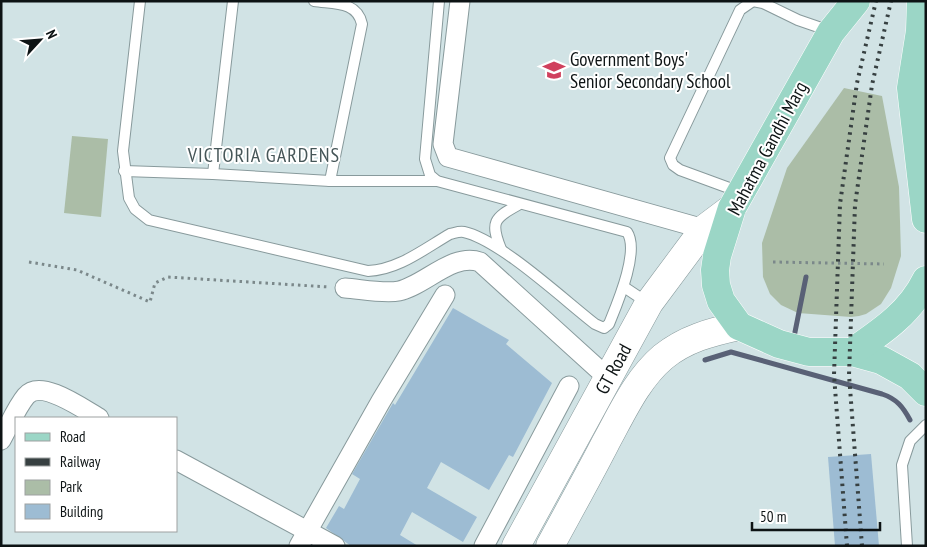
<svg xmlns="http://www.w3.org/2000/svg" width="927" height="547" viewBox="0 0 927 547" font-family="'PT Sans Narrow',sans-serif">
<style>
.green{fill:#abbda7}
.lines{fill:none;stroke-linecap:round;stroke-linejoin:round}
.stream{stroke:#596176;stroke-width:5}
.building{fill:#9dbcd3}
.service-casing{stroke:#889a9c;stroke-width:12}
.minor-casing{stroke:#889a9c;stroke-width:21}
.secondary-casing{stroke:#889a9c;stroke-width:29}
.primary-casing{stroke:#fff;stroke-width:29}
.path{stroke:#7b888a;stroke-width:3;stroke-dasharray:2.5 4;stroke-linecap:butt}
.service{stroke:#fff;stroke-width:10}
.minor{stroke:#fff;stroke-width:19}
.secondary{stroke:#fff;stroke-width:28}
.primary{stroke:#9bd6c6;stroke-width:28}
.rail{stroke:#374041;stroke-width:4;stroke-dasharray:2.5 5;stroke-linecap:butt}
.labels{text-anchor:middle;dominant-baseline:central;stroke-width:4;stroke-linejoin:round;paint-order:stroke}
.poi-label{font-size:19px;fill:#0d1314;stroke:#fff;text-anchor:start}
.street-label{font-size:19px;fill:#0d1314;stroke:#fff}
.neighbourhood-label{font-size:20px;letter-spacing:1px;fill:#465658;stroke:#fff}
</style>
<rect width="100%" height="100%" fill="#d1e3e5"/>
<g class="green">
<polygon points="844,88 882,96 899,187 901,256 891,288 881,304 866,314 859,316 851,317 798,313 781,305 770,294 763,277 762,243 787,168"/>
<polygon points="72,136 108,139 101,217 64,213"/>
</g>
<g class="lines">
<g class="stream">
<polyline points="794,337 806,277"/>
<path d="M705,360L731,352L882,394C897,399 903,407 910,420"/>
</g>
</g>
<g class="building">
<polygon points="453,308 509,340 506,344 552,383 513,457 509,455 489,490 441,462 427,488 477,517 463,542 412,512 400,535 418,546 351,546 326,528 339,506 344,509 360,479 352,474 393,403 395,405"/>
<polygon points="871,454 879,546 835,546 828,457"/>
</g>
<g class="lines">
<g class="service-casing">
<g id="service">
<path d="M140,1L123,151L129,198L135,209L149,220L368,271C398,270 424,249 450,234C455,233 459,231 464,232C500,240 564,300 595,324L604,328L609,324C617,304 640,251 627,232L437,181L430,175L425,159L439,1"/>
<path d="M314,1C334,4 357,1 362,24L330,181"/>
<polyline points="753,1 763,3 798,20 830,31"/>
<polyline points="124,171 213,174 330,181 437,181"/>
<polyline points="213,174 233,1"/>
<polyline points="740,192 680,170 673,165 670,158 740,10 753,1"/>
<path d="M501,249C490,222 494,218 518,205"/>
<polyline points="624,287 648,303"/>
<polyline points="907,546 902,465 910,441 926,425"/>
</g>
</g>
<g class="minor-casing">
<g id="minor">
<polyline points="460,1 443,144 448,157 704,229"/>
<path d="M345,288C360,289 384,294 399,291C424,286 453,252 480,262L609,379"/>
<path d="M1,440C9,426 16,408 26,396C41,378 83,409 99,418"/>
<polyline points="176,460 335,546"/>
<polyline points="299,546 381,401 445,295"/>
<polyline points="484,546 569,386"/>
</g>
</g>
<g class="secondary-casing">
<g id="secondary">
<path id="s1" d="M516,546L649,303L704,229L732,208"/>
<path d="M550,546C569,511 588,477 606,442C622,413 637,379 663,357C685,339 711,332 739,326"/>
</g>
</g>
<g class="primary-casing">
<g id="primary">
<polyline points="856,1 831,32 732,208 717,256 715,270 716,285 721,301 739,326 779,344 809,352 852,352 881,360 910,376 926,392"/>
<polyline points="921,1 920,31 911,88 926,219"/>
<path d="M852,352C881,332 910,313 926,280"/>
</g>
</g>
<g class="path">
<polyline points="29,262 77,270 150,302 155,283 168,277 329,287"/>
<polyline points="773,262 884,264"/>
</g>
<use href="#service" class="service"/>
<use href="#minor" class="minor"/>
<use href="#secondary" class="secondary"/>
<use href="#primary" class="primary"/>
<g class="rail">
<polyline points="847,546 834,375 840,204 857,83 876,1"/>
<polyline points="862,546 849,375 855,205 872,85 891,1"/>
</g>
</g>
<defs>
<g id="school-bare" transform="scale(1.725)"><path d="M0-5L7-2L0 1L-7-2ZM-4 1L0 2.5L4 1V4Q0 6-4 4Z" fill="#d0405d" stroke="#fff" stroke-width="2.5" paint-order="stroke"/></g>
</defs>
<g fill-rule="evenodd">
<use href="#school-bare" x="554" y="70"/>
</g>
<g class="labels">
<g class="poi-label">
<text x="570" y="59">Government Boys'<tspan x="570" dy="22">Senior Secondary School</tspan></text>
</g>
<g class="street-label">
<text transform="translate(767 148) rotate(-62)">Mahatma Gandhi Marg</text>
<text stroke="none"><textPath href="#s1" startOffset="202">GT Road</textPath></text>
</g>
<g class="neighbourhood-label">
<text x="264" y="155">VICTORIA GARDENS</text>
</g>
</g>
<rect width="927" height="547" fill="none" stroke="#0d1314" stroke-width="5"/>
<rect x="15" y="417" width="162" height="115" fill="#ffffff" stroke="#9ea1a1"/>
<rect x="25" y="433" width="25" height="8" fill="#9bd6c6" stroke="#9ea1a1"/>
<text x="60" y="442" font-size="15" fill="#0d1314">Road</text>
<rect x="25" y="458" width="25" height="8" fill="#374041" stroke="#9ea1a1"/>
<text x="60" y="467" font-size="15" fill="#0d1314">Railway</text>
<rect x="25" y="480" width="25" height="15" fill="#abbda7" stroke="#9ea1a1"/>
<text x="60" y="492" font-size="15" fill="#0d1314">Park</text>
<rect x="25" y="504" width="25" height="15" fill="#9dbcd3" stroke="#9ea1a1"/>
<text x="60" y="517" font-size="15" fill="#0d1314">Building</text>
<g transform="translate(40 40) rotate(64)" stroke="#ffffff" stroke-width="4" paint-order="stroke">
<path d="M0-4L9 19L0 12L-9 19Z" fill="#0d1314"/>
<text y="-8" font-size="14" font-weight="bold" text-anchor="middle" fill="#0d1314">N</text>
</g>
<path d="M752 522v8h128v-8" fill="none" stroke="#0d1314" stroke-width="2.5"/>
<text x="760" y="522" font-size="15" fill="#0d1314" stroke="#ffffff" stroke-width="4" paint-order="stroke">50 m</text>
</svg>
